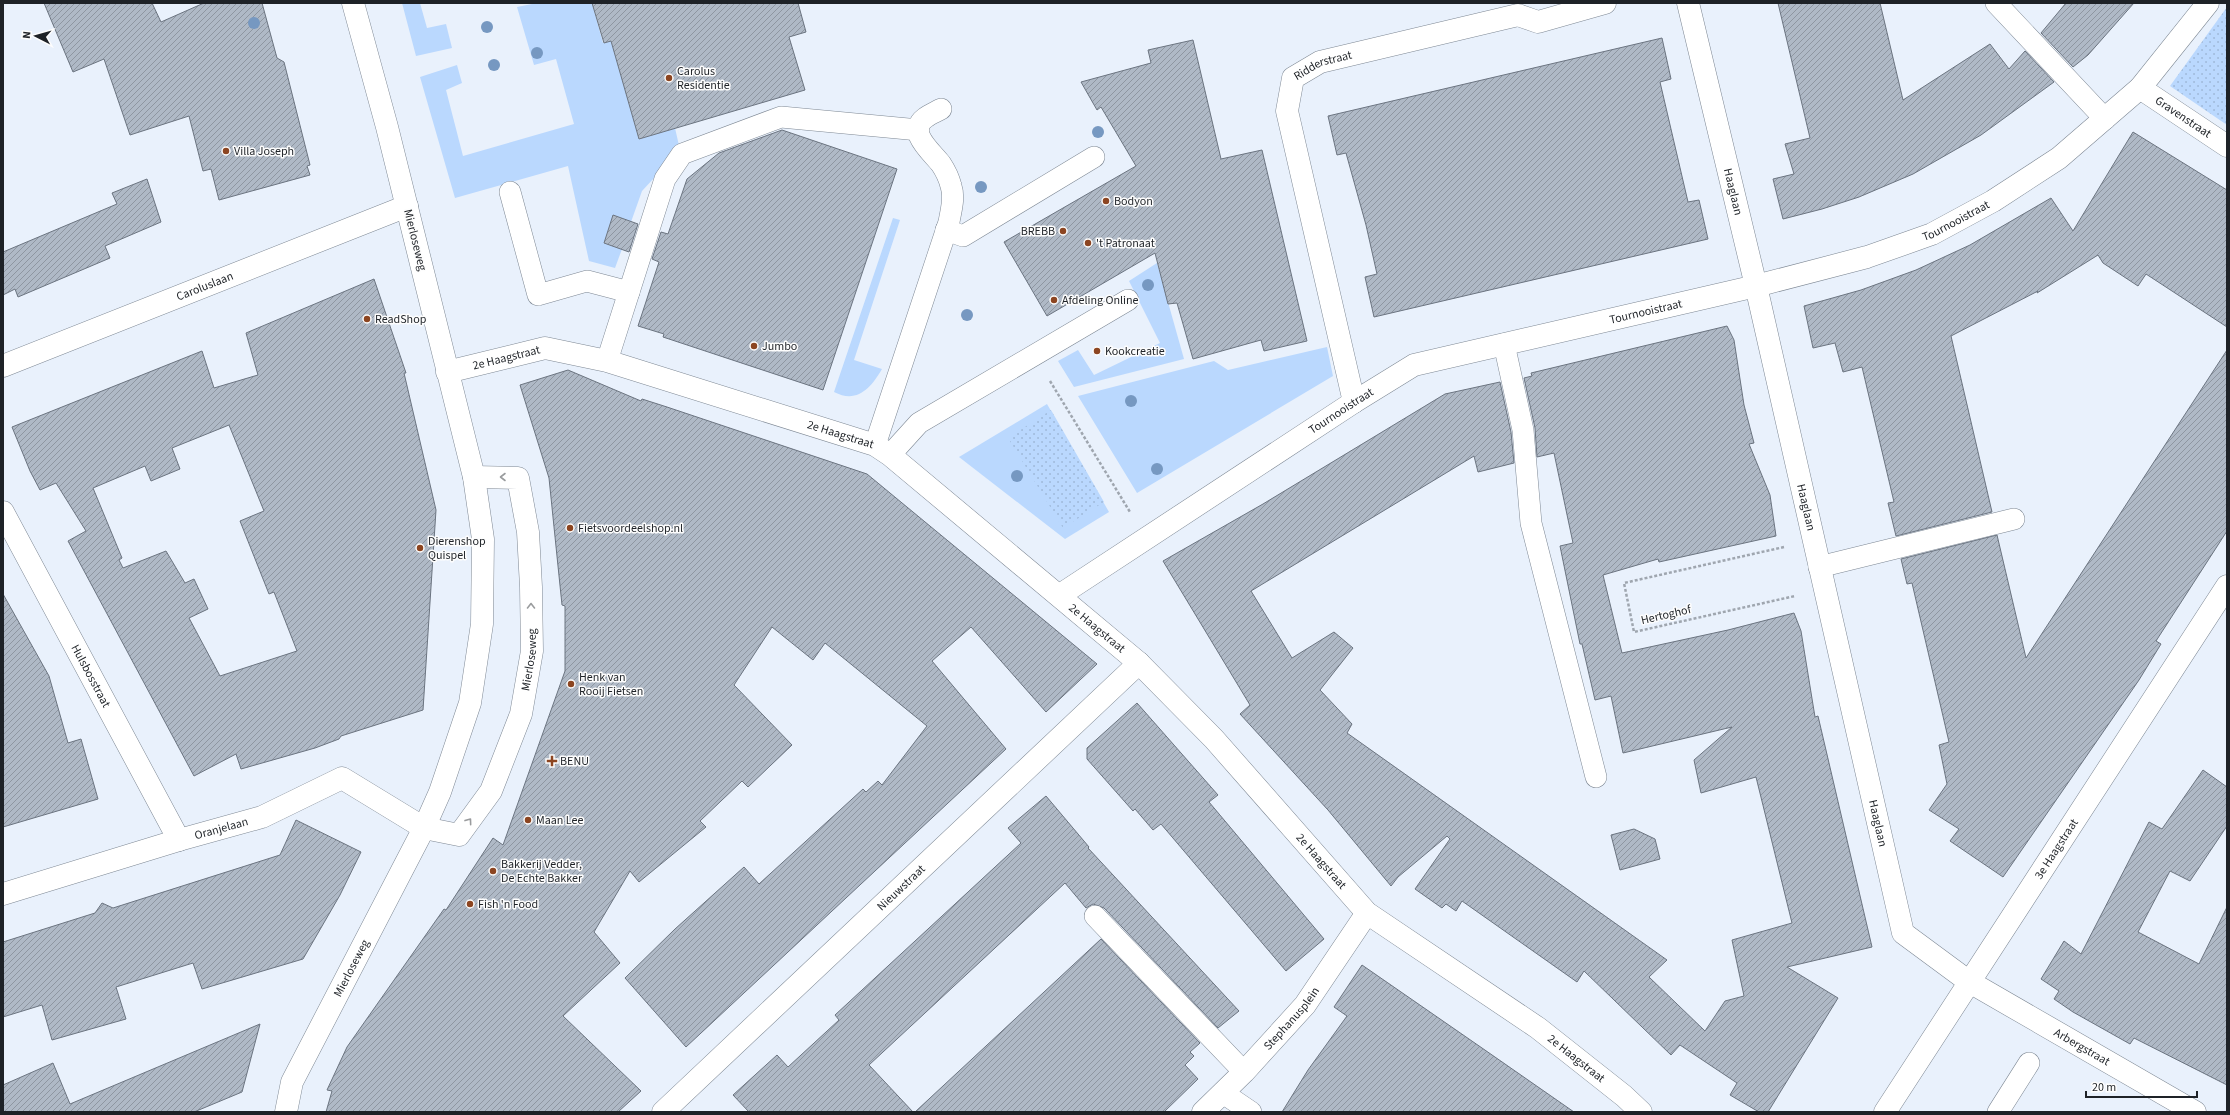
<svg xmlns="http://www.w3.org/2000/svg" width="2230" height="1115" viewBox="0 0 2230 1115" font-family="'Source Sans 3',sans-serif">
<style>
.green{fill:#bad8fe}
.park{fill:url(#park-dots)}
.building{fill:url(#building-hatch);stroke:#6b7480;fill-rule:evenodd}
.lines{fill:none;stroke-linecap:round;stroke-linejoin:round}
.lane-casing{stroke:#7e8894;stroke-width:22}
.street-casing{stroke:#7e8894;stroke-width:23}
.path{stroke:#9fa6af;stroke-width:2.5;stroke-dasharray:3 2;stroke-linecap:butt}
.lane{stroke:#fff;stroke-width:21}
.street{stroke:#fff;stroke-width:22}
.tree{fill:#7698c1}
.oneway{stroke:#9a9c9e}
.poi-dot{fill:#8c4521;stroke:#fdfdfd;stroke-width:1.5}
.labels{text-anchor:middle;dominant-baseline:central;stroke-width:3;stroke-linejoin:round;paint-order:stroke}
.street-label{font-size:12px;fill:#1e2227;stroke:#fdfdfd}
.poi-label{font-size:12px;fill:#1e2227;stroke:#fdfdfd;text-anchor:start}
</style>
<defs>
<pattern id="park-dots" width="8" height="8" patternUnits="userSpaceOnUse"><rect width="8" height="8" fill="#bad8fe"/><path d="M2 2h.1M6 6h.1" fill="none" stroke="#9fb9da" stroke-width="1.8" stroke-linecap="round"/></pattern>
<pattern id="building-hatch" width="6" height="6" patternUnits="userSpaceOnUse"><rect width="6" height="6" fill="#afb9c6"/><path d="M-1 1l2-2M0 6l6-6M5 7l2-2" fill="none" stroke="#8e96a1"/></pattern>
</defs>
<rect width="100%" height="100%" fill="#e9f1fc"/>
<g class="green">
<polygon points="402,3 420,3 427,28 446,24 452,48 416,56"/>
<polygon points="537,3 592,3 603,43 611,41 639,139 675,128 680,150 642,191 631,222 613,216 604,243 622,249 615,268 589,261 568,166 455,198 420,77 457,65 462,83 446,90 463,156 574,124 556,59 534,65 517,7"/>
<path d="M893,218L900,220L854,360L882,369C871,388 857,404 834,392Z"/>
<polygon points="1157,263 1184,359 1074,387 1058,361 1078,350 1094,375 1160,343 1129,281"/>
<polygon points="1327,347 1333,376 1137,493 1078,396 1214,361 1228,370"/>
<polygon points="1047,404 1109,512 1065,539 959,457"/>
</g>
<g class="park">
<polygon points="2227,7 2227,125 2170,86"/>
<polygon points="1051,410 1104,502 1063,528 1008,438"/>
</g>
<g class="building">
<polygon points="44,3 152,3 161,22 204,3 262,3 277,58 284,62 310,165 307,166 310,175 219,200 211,169 203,171 189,116 130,135 104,59 73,72"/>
<polygon points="592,3 798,3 806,32 789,37 805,90 639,139 611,41 604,43"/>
<polygon points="1778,3 1880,3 1903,100 1990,44 2009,69 2025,51 2054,82 1981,135 1913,174 1859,197 1822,209 1783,219 1773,179 1794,174 1785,144 1810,138"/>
<polygon points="2066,3 2134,3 2088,55 2073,67 2041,33"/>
<polygon points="1662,38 1671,79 1660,82 1688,202 1699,200 1708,239 1374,317 1365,277 1377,274 1366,225 1346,153 1337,155 1328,116"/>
<polygon points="1193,40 1221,159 1262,150 1307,341 1264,351 1261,340 1193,359 1177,303 1168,304 1155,253 1047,316 1004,242 1136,166 1101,107 1097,110 1081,82 1151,63 1148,50"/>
<polygon points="782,130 897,169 823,390 663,337 664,334 638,326 659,262 652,259 661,232 668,234 687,179 719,153"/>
<polygon points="2133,132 2227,190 2227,327 2146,274 2138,286 2103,263 2098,255 2037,293 2038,291 1951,336 1992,512 1896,536 1888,503 1894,502 1862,367 1843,372 1835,343 1813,348 1804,306 1861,290 1916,270 1970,245 2051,198 2073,231"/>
<polygon points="147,179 161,222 105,246 110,258 18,297 15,289 3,295 3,252 117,204 112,193"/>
<polygon points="613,215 638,224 629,252 604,243"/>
<path d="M374,279L406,373H404L436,510L423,710L341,736L339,739L315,748L241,769L236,754L194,776L68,541L86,531L56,483L40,490L30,471L12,427L202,351L214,388L258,375L246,333ZM229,425L264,511L240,521L269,594L274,592L297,651L220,676L189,618L208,609L194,579L185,583L166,551L123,568L119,560L122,558L93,488L145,466L151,481L180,469L172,448Z"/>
<polygon points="1727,326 1734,340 1744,405 1754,443 1749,444 1770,495 1776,536 1659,562 1658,559 1603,575 1622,653 1728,630 1794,613 1801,631 1815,717 1818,716 1872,947 1787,967 1838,998 1768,1112 1759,1112 1730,1095 1737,1083 1680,1045 1671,1055 1584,971 1577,982 1462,901 1456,911 1446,904 1442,908 1415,889 1450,839 1447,836 1398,877 1391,886 1328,810 1240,714 1250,705 1163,561 1263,504 1445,394 1500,382 1511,432 1514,463 1478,472 1474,456 1251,591 1292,658 1334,632 1353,648 1320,690 1352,724 1347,733 1667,960 1649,977 1705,1031 1725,1001 1744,996 1732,940 1792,923 1756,777 1701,793 1694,760 1732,727 1623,753 1611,696 1595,700 1582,644 1580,644 1560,546 1573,543 1554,453 1537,457 1535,428 1524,378 1532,376 1531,373"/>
<polygon points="2227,350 2227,531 2156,641 2161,644 2139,680 2003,877 1950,841 1959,829 1929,810 1947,784 1939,745 1949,742 1912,583 1907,584 1901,559 1997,535 2026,658"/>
<polygon points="568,370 641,401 642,399 667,407 867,474 1097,664 1046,712 971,627 932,661 1006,749 686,1047 625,978 675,929 744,867 759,884 863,789 866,792 878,781 882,785 927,726 825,643 813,660 772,627 734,685 792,745 748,787 742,781 700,821 706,827 639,882 630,871 594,932 620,963 563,1016 641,1091 618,1112 326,1112 332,1091 327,1090 347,1047 444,909 446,910 493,838 503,845 565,671 565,606 562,605 549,478 520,385"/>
<polygon points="3,594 49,676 68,743 81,739 98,799 3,827"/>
<polygon points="1137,703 1218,795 1209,802 1324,939 1286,971 1161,824 1153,830 1135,809 1133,811 1087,759 1087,748"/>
<polygon points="2203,770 2227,787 2227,826 2190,881 2170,871 2138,932 2199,964 2227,907 2227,1085 2134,1038 2130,1044 2073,1012 2054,999 2059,991 2041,979 2064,941 2081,954 2149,822 2162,829"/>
<polygon points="1046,796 1089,847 1088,848 1239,1011 1218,1028 1104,908 1093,904 1086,908 1065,883 869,1065 913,1112 749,1112 733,1095 777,1055 788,1067 839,1020 835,1015 1021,843 1008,828"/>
<polygon points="296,820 361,852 340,895 303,959 202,989 193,963 116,987 126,1019 52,1040 42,1005 3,1017 3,942 95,913 102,903 113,908 280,855"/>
<polygon points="1634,829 1655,839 1660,859 1620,870 1611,835"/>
<polygon points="1101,939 1200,1043 1190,1052 1194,1056 1185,1065 1198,1079 1164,1112 915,1112"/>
<polygon points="1362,965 1482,1048 1574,1112 1282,1112 1308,1070 1347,1016 1334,1007"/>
<polygon points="260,1024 242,1092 194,1112 3,1112 3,1085 53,1063 70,1104"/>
</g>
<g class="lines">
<g class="lane-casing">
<g id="lane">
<polyline points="1996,3 2105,119"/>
<polyline points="510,192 538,295 587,281 629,292"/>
<polyline points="946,230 963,236 1094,157"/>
<polyline points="1504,344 1523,430 1531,523 1596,777"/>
<polyline points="607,361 665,179 682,154 781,117 919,130"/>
<path d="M875,445L949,222C951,210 955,198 951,186C949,178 945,170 941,164C932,152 906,132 925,118C930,114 936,112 941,109"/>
<polyline points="890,455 919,423 1128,300"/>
<polyline points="1819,567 2014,519"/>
<polyline points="1095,916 1244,1072"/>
<polyline points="1223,1093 1251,1112"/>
<polyline points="1998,1112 2029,1063"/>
</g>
</g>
<g class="street-casing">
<g id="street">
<path id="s1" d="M1688,3L1756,286L1903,933L1968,981L2195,1112"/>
<path id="s2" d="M2140,88L2227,146"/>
<path id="s3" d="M3,366L407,206"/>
<path id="s4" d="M447,372L545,348L607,361L875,445L890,455L1139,663L1214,739L1367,913L1538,1028L1624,1096L1641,1112"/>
<path id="s5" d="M1354,402L1287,111L1293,78L1320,62L1518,15L1538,22L1605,3"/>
<path id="s6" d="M3,512L179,840"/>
<path id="s7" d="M1060,595L1354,402L1414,365L1756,286L1867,257L1932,234L1993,201L2059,158L2140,88L2208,3"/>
<path id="s8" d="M3,894L179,840L262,817L342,778L424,828L459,835L491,791L521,714L532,651L531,587L528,532L518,478L474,477"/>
<path id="s9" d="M286,1112L292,1082L424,828L440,792L470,703L482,624L483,539L474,477L387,127L353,3"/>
<path id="s10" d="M663,1112L1139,663"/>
<path id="s11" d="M1203,1112L1244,1072L1305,1005L1367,913"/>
<path id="s12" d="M1885,1112L2227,586"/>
</g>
</g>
<g class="path">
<polyline points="1050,381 1130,512"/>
<polyline points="1784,547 1624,583 1634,632 1795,596"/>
</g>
<use href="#lane" class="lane"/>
<use href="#street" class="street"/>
</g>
<g class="tree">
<circle cx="254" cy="23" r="6"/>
<circle cx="487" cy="27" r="6"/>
<circle cx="537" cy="53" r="6"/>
<circle cx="494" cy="65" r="6"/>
<circle cx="1098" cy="132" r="6"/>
<circle cx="981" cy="187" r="6"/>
<circle cx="1148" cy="285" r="6"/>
<circle cx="967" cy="315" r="6"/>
<circle cx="1131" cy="401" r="6"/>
<circle cx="1157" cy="469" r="6"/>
<circle cx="1017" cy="476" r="6"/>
</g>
<defs><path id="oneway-chevron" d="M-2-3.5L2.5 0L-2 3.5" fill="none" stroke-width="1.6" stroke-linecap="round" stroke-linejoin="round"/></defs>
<g class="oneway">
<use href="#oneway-chevron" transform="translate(503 477) rotate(-180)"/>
<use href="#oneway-chevron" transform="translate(531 606) rotate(-90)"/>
<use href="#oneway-chevron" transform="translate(469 821) rotate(-54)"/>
</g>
<g class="poi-dot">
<circle cx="669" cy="78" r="4"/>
<circle cx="226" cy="151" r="4"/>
<circle cx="1106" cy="201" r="4"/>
<circle cx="1063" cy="231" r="4"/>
<circle cx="1088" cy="243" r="4"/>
<circle cx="1054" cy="300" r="4"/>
<circle cx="367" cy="319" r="4"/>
<circle cx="754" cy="346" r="4"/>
<circle cx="1097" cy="351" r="4"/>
<circle cx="570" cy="528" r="4"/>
<circle cx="420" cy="548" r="4"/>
<circle cx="571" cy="684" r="4"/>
<path d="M550 755h4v4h4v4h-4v4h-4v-4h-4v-4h4z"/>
<circle cx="528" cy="820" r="4"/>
<circle cx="493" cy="871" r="4"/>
<circle cx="470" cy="904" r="4"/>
</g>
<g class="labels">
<g class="street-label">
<text stroke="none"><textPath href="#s5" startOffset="365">Ridderstraat</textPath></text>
<text stroke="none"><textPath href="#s2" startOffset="52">Gravenstraat</textPath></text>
<text stroke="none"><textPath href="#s1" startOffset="194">Haaglaan</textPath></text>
<text stroke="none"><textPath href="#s7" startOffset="984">Tournooistraat</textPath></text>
<text transform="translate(415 240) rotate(76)">Mierloseweg</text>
<text stroke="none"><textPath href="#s3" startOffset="217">Caroluslaan</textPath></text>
<text stroke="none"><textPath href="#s7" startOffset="660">Tournooistraat</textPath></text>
<text stroke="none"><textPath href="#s4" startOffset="61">2e Haagstraat</textPath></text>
<text stroke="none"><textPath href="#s7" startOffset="336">Tournooistraat</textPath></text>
<text stroke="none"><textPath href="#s4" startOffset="409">2e Haagstraat</textPath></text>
<text stroke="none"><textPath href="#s1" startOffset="518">Haaglaan</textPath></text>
<text transform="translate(1666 615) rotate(-13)">Hertoghof</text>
<text stroke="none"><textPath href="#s4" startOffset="733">2e Haagstraat</textPath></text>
<text stroke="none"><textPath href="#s8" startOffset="683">Mierloseweg</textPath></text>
<text stroke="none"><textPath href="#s6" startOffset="186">Hulsbosstraat</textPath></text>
<text stroke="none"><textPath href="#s1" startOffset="842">Haaglaan</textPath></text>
<text stroke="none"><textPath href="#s8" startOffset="228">Oranjelaan</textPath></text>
<text stroke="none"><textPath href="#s12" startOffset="314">3e Haagstraat</textPath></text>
<text stroke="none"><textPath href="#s4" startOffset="1057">2e Haagstraat</textPath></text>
<text stroke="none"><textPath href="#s10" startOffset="327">Nieuwstraat</textPath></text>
<text stroke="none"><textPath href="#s9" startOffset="159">Mierloseweg</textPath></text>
<text stroke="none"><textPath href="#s11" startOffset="129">Stephanusplein</textPath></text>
<text stroke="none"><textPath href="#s1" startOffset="1167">Arbergstraat</textPath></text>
<text stroke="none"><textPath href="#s4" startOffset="1381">2e Haagstraat</textPath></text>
</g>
<g class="poi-label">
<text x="677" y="71">Carolus<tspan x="677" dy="14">Residentie</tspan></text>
<text x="234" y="151">Villa Joseph</text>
<text x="1114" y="201">Bodyon</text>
<text x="1055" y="231" text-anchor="end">BREBB</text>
<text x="1096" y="243">'t Patronaat</text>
<text x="1062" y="300">Afdeling Online</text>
<text x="375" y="319">ReadShop</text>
<text x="762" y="346">Jumbo</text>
<text x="1105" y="351">Kookcreatie</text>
<text x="578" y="528">Fietsvoordeelshop.nl</text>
<text x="428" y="541">Dierenshop<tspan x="428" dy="14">Quispel</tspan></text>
<text x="579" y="677">Henk van<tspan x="579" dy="14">Rooij Fietsen</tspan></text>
<text x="560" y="761">BENU</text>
<text x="536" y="820">Maan Lee</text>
<text x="501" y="864">Bakkerij Vedder,<tspan x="501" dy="14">De Echte Bakker</tspan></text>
<text x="478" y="904">Fish 'n Food</text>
</g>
</g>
<rect width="2230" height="1115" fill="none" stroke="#1e2227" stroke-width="8"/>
<g transform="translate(36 36) rotate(276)" stroke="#fdfdfd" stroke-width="3" paint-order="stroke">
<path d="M0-3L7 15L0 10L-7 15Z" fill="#1e2227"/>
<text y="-6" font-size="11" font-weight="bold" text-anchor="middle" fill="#1e2227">N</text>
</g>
<path d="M2086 1091v6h111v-6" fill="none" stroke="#1e2227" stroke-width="2"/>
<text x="2092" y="1091" font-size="12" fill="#1e2227" stroke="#fdfdfd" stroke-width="3" paint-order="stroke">20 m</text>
</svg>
